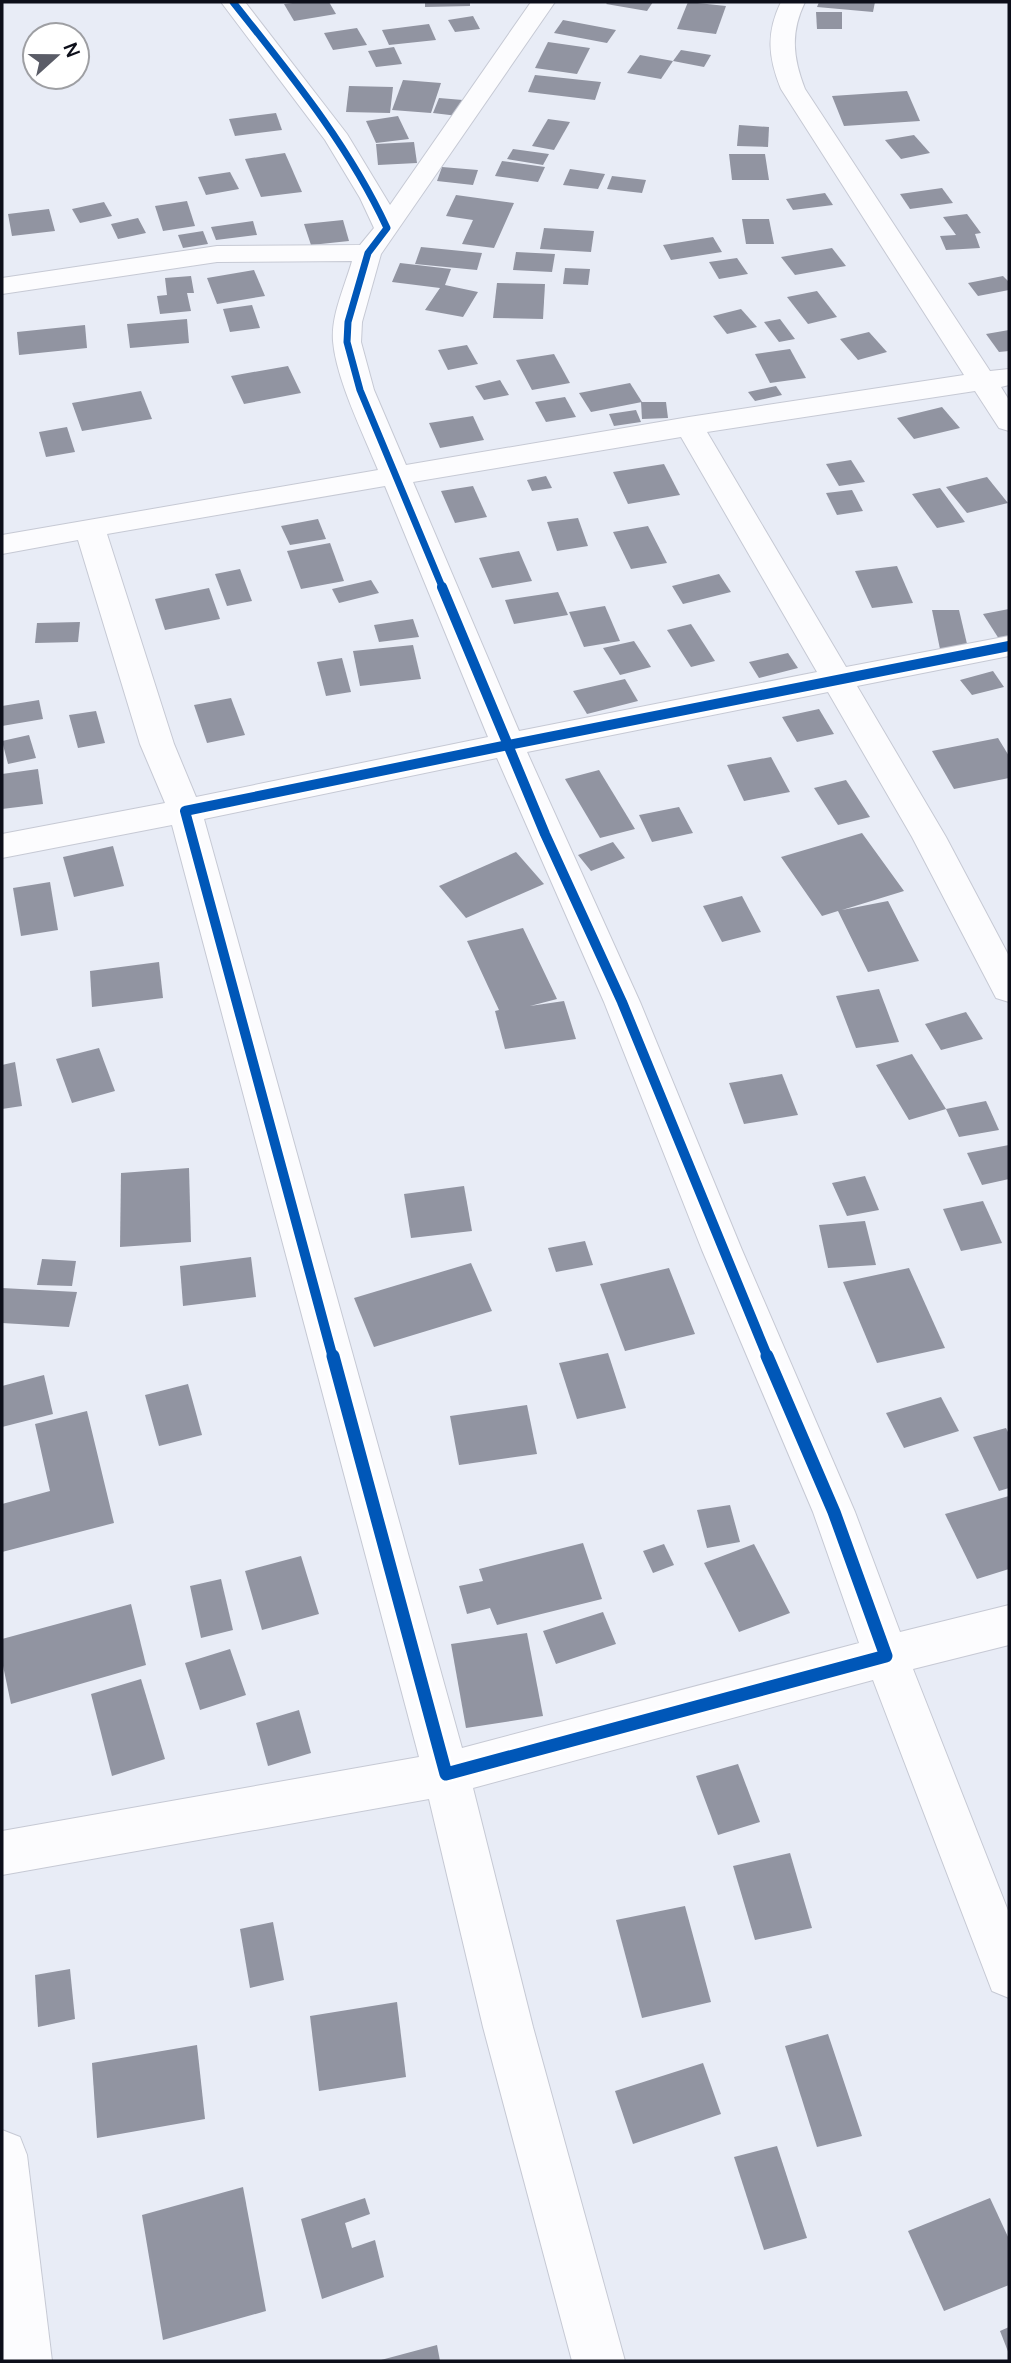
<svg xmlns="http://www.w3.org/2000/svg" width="1011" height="2363" viewBox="0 0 1011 2363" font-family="Manrope,sans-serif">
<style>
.building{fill:#9194a1}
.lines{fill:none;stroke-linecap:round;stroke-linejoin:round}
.minor-casing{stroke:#c6c9d4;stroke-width:2}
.minor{fill:#fcfcfe;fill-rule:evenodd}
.cycleway-far2-casing{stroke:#fff;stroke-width:10}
.cycleway-far1-casing{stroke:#fff;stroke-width:14}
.cycleway-casing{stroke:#fff;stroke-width:18}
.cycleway-far2{stroke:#0057b8;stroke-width:7}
.cycleway-far1{stroke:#0057b8;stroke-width:10}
.cycleway{stroke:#0057b8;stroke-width:13}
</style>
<rect width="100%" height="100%" fill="#e8ecf6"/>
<g class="building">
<polygon points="301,2 329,2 336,14 294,21 284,4"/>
<polygon points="425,2 470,2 470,6 425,7"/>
<polygon points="608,2 653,2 647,11 606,4"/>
<polygon points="688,2 726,6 716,34 677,29"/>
<polygon points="819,2 875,2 873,12 817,7"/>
<polygon points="816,12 842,12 842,29 817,29"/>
<polygon points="473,16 480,29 455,32 448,20"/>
<polygon points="563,20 616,30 607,43 554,33"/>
<polygon points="429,24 436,40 389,45 382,30"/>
<polygon points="357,28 367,45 333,50 324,33"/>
<polygon points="548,42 590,48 577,74 535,68"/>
<polygon points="394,47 402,64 376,67 368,51"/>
<polygon points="681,50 711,55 704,67 673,61"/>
<polygon points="640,55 673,61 661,79 627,73"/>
<polygon points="535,75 601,82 595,100 528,92"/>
<polygon points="403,80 441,83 431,113 392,110"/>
<polygon points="349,86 393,87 390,113 346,112"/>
<polygon points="907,91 920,121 844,126 832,96"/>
<polygon points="439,98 463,100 458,116 433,113"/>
<polygon points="276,113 282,130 235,136 229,119"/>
<polygon points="398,116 409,139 376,143 366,121"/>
<polygon points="548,119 570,122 554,150 532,146"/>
<polygon points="739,125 769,127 768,147 737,146"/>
<polygon points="914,135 930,153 901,159 885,140"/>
<polygon points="414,142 417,163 378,165 376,144"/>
<polygon points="513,149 549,154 543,165 507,159"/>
<polygon points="285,153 302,192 261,197 245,159"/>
<polygon points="729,154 765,154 769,180 732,180"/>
<polygon points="502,161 545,167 538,182 495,176"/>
<polygon points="442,167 478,170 473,185 437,181"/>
<polygon points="570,169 605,174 598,189 563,185"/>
<polygon points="230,172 239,189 206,195 198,177"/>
<polygon points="612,176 646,180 642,193 607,189"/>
<polygon points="942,188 953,203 910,209 900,194"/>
<polygon points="825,193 833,205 793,210 786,199"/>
<polygon points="456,195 514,203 494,248 462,244 473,220 446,216"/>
<polygon points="187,201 195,226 163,231 155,206"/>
<polygon points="104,202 112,216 80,223 72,209"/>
<polygon points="49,209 55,231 12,236 8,214"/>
<polygon points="967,214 981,233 975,234 980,248 946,250 940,236 956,235 943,217"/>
<polygon points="138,218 146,233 118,239 111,224"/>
<polygon points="742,219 769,219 774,244 746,244"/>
<polygon points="343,220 349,241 311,245 304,224"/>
<polygon points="253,221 257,235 216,240 211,227"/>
<polygon points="544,228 594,231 591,252 540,249"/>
<polygon points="203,231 208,244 183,248 178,235"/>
<polygon points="713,237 722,252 671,260 663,245"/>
<polygon points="421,247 482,253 477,270 415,264"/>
<polygon points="832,248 846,266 795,275 781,257"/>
<polygon points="516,252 555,254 552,272 513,270"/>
<polygon points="737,258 748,274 719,279 709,262"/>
<polygon points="400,263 451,269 445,285 478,292 463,317 425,310 440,288 392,282"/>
<polygon points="565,268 590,269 588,285 563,284"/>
<polygon points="254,270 265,296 217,304 207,278"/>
<polygon points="191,276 194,293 187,293 191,311 160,314 157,296 167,295 165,278"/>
<polygon points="1003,276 1009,282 1009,290 978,296 968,283"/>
<polygon points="497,283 545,284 543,319 493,318"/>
<polygon points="817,291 837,317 808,324 787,297"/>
<polygon points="252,305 260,328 230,332 223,309"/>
<polygon points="741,309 757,327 727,334 713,316"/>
<polygon points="187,319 189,343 130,348 127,324"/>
<polygon points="780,319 795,339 779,342 764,322"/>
<polygon points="85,325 87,348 19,355 17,332"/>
<polygon points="1009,330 1009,351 999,352 986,334"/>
<polygon points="869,332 887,352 858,360 840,339"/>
<polygon points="467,345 478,364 448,370 438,350"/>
<polygon points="790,349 806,378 770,383 755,354"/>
<polygon points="554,354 570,383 532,390 516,360"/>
<polygon points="288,366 301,393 244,404 231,376"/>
<polygon points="500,380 509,395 484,400 475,386"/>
<polygon points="630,383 642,402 591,412 579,393"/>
<polygon points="776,386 782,395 755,401 748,392"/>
<polygon points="141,391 152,419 82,431 72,403"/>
<polygon points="565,397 576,417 546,422 535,402"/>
<polygon points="641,402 666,402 668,418 642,419"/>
<polygon points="942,407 960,428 914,439 897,418"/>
<polygon points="636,410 641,422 614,426 609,414"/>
<polygon points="473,416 484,440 440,448 429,423"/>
<polygon points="67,427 75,452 46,457 39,432"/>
<polygon points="851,460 865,482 839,486 826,464"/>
<polygon points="664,464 680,495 628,504 613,472"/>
<polygon points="546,476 552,488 532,491 527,480"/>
<polygon points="987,477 1008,503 967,513 946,487"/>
<polygon points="473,486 487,517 455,523 441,491"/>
<polygon points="940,488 965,522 937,528 912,494"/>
<polygon points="852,490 863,511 837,515 826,493"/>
<polygon points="578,518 588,546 557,551 547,522"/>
<polygon points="318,519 326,539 290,545 281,526"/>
<polygon points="648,526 667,563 631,569 613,532"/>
<polygon points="330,543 344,581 301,589 287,551"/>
<polygon points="519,551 532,581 492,588 479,558"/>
<polygon points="897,566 913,603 872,608 855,571"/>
<polygon points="240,569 252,601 227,606 215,574"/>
<polygon points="719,574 731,592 683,604 672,586"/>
<polygon points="371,580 379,593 339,603 332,589"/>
<polygon points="209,588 220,619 165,630 155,599"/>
<polygon points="558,592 568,615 514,624 505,600"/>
<polygon points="605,606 620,641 584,647 569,612"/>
<polygon points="1009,609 1009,636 999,639 983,614"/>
<polygon points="932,610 959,610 968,648 940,649"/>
<polygon points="413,619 419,637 379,642 374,625"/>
<polygon points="80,622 78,642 35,643 37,623"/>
<polygon points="691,624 715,661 691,667 667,630"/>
<polygon points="634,641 651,667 620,675 603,648"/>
<polygon points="413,645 421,679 360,686 353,651"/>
<polygon points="788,653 798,668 759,678 749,662"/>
<polygon points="342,658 351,692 326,696 317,662"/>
<polygon points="993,671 1004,687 972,695 960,680"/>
<polygon points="625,679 638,701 587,714 573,691"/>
<polygon points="231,698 245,735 207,743 194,705"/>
<polygon points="39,700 43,719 2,726 2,706"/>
<polygon points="819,709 834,734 797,742 782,717"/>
<polygon points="96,711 105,743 78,748 69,715"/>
<polygon points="29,735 36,758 8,764 2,741"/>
<polygon points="998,738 1009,756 1009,778 954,789 932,751"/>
<polygon points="771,757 790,792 744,801 727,765"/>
<polygon points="38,769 43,804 2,809 2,774"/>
<polygon points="599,770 635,829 600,838 565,779"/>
<polygon points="846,780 870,817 838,825 814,788"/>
<polygon points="679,807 693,833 652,842 639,815"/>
<polygon points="862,833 904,891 842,910 888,901 919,961 868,972 838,911 822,916 781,857"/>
<polygon points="613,842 625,858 591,871 578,855"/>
<polygon points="113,846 124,886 74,897 63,857"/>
<polygon points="516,852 544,884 466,918 439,886"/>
<polygon points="50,882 58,930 21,936 13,888"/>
<polygon points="742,896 761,932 722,942 703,906"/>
<polygon points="523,928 557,999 530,1006 564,1001 576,1039 505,1049 495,1011 499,1010 467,941"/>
<polygon points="159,962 163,998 92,1007 90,971"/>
<polygon points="879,989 899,1042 856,1048 836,996"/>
<polygon points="966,1012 983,1039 941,1050 925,1024"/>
<polygon points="99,1048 115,1091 72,1103 56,1059"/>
<polygon points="912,1054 946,1109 909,1120 876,1065"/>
<polygon points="15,1062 22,1106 2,1109 2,1065"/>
<polygon points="782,1074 798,1115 744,1124 729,1083"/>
<polygon points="986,1101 999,1130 959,1137 946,1109"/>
<polygon points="1009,1145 1009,1179 982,1185 967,1153"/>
<polygon points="189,1168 191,1242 120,1247 121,1173"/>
<polygon points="865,1176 879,1210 847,1216 832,1183"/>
<polygon points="464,1186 472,1231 411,1238 404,1194"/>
<polygon points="983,1201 1002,1243 961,1251 943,1209"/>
<polygon points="865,1221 876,1265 828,1268 819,1225"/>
<polygon points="585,1241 593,1265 556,1272 548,1248"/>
<polygon points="251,1257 256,1297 183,1306 180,1266"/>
<polygon points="42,1259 76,1261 72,1286 37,1285"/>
<polygon points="471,1263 492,1311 374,1347 354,1298"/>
<polygon points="669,1268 695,1334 625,1351 600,1284"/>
<polygon points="909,1268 945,1348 877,1363 843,1282"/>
<polygon points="2,1288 77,1292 69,1327 2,1323"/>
<polygon points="608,1353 626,1408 577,1419 559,1363"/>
<polygon points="44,1375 53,1414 2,1427 2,1386"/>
<polygon points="188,1384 202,1435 159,1446 145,1395"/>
<polygon points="941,1397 959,1431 904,1448 886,1413"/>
<polygon points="527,1405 537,1454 459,1465 450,1416"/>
<polygon points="87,1411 114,1523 2,1552 2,1504 50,1491 35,1424"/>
<polygon points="1006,1428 1009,1434 1009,1488 999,1491 973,1437"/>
<polygon points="1009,1496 1009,1569 977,1579 945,1514"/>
<polygon points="730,1505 740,1542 707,1548 697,1510"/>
<polygon points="583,1543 602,1599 497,1625 490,1608 467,1614 459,1586 483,1581 479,1569"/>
<polygon points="664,1544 674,1565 653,1573 643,1551"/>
<polygon points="754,1544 790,1613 739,1632 704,1563"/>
<polygon points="301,1556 319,1614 262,1630 245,1571"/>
<polygon points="221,1579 233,1630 201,1638 190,1586"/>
<polygon points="131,1604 146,1665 11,1704 2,1661 2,1639"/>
<polygon points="603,1612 616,1644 556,1664 543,1631"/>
<polygon points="527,1633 543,1716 466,1728 451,1644"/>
<polygon points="230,1649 246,1695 200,1710 185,1663"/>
<polygon points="141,1679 165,1759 112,1776 91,1694"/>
<polygon points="299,1710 311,1753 268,1766 256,1723"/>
<polygon points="738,1764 760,1822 718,1835 696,1776"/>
<polygon points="790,1853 812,1928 755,1940 733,1866"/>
<polygon points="685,1906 711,2002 642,2018 616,1920"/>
<polygon points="273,1922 284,1980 250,1988 240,1929"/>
<polygon points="70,1969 75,2019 38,2027 35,1975"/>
<polygon points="397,2002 406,2077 319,2091 310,2016"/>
<polygon points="828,2034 862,2136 817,2147 785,2046"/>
<polygon points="197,2045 205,2119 97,2138 92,2063"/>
<polygon points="703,2063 721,2114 633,2144 615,2091"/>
<polygon points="777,2146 807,2238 764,2250 734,2157"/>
<polygon points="243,2187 266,2311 163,2340 142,2215"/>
<polygon points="365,2198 370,2214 345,2223 352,2248 375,2240 384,2277 322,2299 301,2219"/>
<polygon points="990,2198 1009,2239 1009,2285 944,2311 908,2231"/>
<polygon points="1009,2327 1009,2354 1000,2331"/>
<polygon points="437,2345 440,2361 381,2361 381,2360"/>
</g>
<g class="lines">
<g class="minor-casing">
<g id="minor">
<path d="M221,2H245L347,134L390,205L531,2H555L381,254L362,322L361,342L374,390L406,465L689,417L964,375L781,89C768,57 766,33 781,2H805C790,33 793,58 805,89L990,371L1009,369V385L1001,387L1009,400V431L999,428L975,391L707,432L846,667L1009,636V656L857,686L946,837L1009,956V1002L996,998L912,837L828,692L527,752L640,1002L742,1250L855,1512L900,1632L1009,1605V1645L913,1669L1009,1913V1998L992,1991L873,1680L473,1788L533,2027L625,2361H572L483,2027L429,1799L2,1875V1831L419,1757L172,825L2,858V834L165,803L140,744L78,540L2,554V535L378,470C363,433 336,379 333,341C331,315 345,286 352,261L217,262L2,294V278L217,246L360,245L374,228L360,198L325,140ZM681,437L817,672L519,731L413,482ZM385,486L488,737L196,797L174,744L107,534ZM497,758L604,1002L702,1250L813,1512L859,1643L462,1748L204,819Z"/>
<polygon points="2,2130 20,2137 27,2155 52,2361 2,2361"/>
</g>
</g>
<use href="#minor" class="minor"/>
<g class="cycleway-far2-casing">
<path id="cycleway-far2" d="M233,2C290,74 348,144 387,228L368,253L348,322L347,342L360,390L443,589"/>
</g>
<g class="cycleway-far1-casing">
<g id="cycleway-far1">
<polyline points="442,587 508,745"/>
<polyline points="508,745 545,834 622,1002 768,1358"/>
<polyline points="508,745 1009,646"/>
<polyline points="333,1358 185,811 508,745"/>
</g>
</g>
<g class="cycleway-casing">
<polyline id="cycleway" points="333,1356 446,1774 886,1656 834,1512 767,1356"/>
</g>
<use href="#cycleway-far2" class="cycleway-far2"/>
<use href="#cycleway-far1" class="cycleway-far1"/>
<use href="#cycleway" class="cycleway"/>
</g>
<rect width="1011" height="2363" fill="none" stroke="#0d0f1a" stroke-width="7"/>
<g transform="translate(56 56) rotate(69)"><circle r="33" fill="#ffffff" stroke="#9e9fa3" stroke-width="2"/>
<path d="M0-5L12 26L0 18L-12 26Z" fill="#5a5c67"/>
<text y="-10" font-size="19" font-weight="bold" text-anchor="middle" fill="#0d0f1a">N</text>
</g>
</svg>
